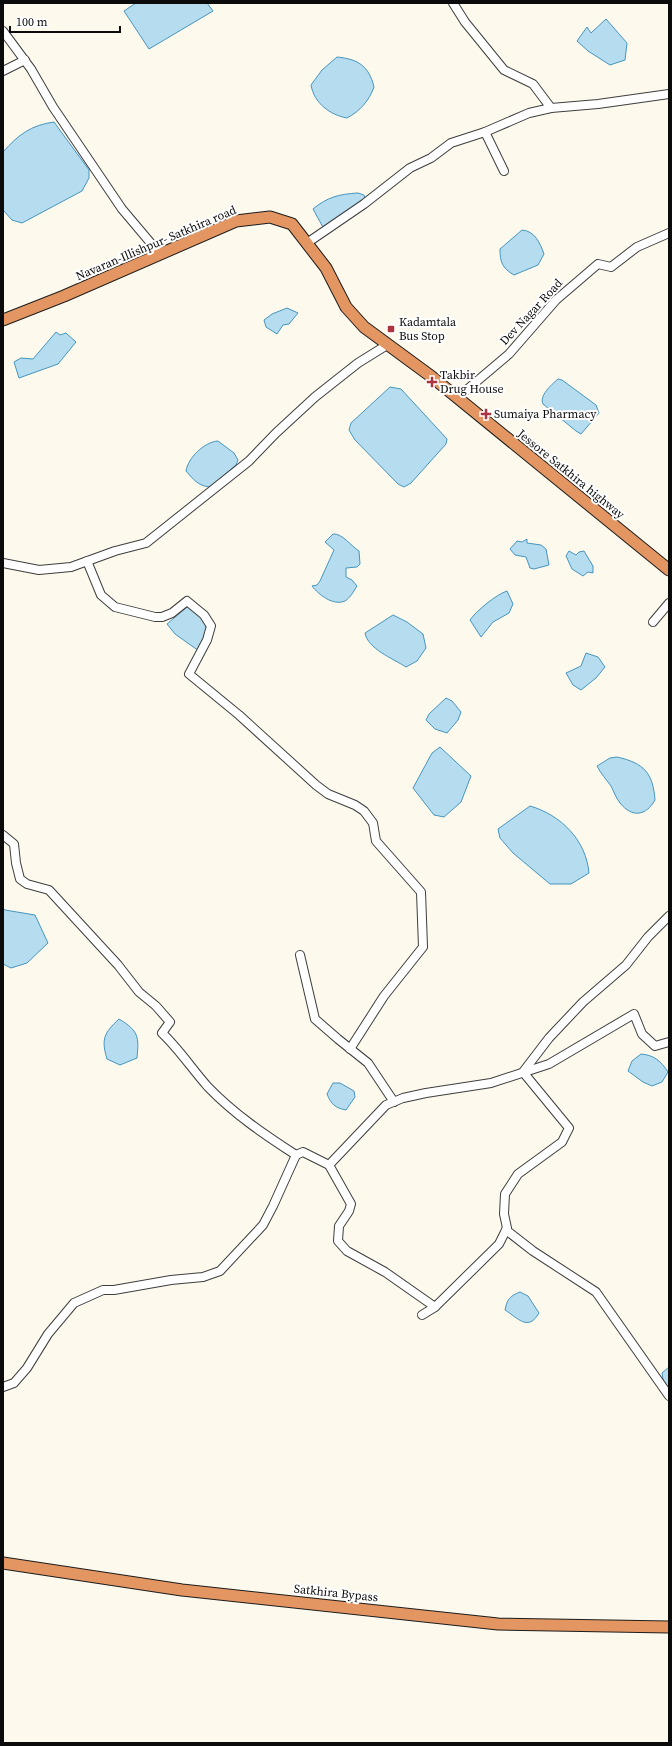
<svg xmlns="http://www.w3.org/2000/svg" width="672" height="1746" viewBox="0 0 672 1746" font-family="'Source Serif 4',serif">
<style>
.water{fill:#b6ddef;stroke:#4595be}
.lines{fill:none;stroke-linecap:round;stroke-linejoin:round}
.minor-casing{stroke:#3e3e3e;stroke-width:10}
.highway-casing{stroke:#1c1c1c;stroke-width:13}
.minor{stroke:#fff;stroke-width:8}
.highway{stroke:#e49662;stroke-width:11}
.poi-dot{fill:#ac3340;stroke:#fff;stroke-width:1.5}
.labels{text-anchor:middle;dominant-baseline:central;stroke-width:4;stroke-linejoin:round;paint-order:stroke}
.street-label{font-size:12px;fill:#0b0b0b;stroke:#fff}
.poi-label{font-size:12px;fill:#0b0b0b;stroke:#fff;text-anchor:start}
</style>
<rect width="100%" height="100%" fill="#fdf9ec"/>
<g class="water">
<polygon points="136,3 207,3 213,11 149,49 124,11"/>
<polygon points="606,19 627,43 625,60 610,65 588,51 577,41 587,27 591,33"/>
<path d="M337,57C358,59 369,66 374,87C369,101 360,111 347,118C330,115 314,103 311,85L322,70Z"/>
<path d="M54,122L89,170V178L82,191L22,223L12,220L3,210V152C18,135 31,125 54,122Z"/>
<path d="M358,193L364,195L365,198L324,229L313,209C327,197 340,194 358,193Z"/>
<path d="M522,230C535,231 540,243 544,254L538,265L514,275C502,268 500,262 500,249Z"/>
<polygon points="287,308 298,313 289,324 283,325 277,334 266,327 264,320 272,314"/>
<polygon points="56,332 60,335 66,333 76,342 58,364 19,378 14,362 21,358 33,359"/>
<path d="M558,379L562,380L596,405L599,413L581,434L576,431L543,404C539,396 551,385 558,379Z"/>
<polygon points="390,387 401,389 447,439 446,444 411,483 404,487 398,484 355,440 349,430 351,423"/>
<path d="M218,441L234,453L238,460L236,465L210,487C198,486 193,479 186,471C188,458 204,442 218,441Z"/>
<path d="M333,534C342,533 351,546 359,551L360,564L357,567L346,568V577L352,580L357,586C354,591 350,598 345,601C333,606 319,595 312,586L317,585L320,581L334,550L325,542Z"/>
<polygon points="527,539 527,543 541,545 546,549 549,565 534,569 530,568 526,557 515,555 510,549 517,541 522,542"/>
<polygon points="569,551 576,555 579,552 584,551 593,566 593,573 588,572 583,576 572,569 566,556"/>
<path d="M507,591L513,604L509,613L493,622L481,637L470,620C476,611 497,594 507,591Z"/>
<polygon points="187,607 191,608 206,623 206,637 199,651 175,634 167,624"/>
<path d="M393,615L407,622L423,634L426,648L417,661L406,667C392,658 368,649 365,633Z"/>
<polygon points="586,653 598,657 605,667 596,678 581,690 573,685 566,673 581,666"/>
<polygon points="446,698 452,701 461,712 458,720 447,733 435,729 426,720 429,714"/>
<polygon points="440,747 471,776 461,802 444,817 434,815 413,788 432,753"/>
<path d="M617,757C644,763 653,773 655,800C646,816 632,818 620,803C616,798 614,792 611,786C606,779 601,774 597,766L610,758Z"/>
<path d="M530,806C561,815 586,840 589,873L571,884H550L513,853L500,838L498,829Z"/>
<polygon points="3,908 5,910 35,915 48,943 27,963 11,968 3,964"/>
<path d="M119,1019C139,1031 139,1037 137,1058L120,1065L107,1059C101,1039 104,1033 119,1019Z"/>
<path d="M641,1054C654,1055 661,1061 668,1072L662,1082L652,1086L643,1082L628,1071L632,1061Z"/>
<path d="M333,1083H340L354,1091L355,1097L346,1110C335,1108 331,1104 327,1094Z"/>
<path d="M520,1292L528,1296L539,1313C528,1332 518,1318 505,1310C507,1299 510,1296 520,1292Z"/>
<polygon points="669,1367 669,1385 667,1387 664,1385 662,1373"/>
</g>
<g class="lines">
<g class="minor-casing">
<g id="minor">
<polyline points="453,3 465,22 504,70 533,84 551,108 529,113 485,132 504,171"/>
<polyline points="3,31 31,69 53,107 122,209 160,254"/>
<polyline points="3,71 25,60"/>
<polyline points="551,108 598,104 669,94"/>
<polyline points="307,243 364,204 410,168 431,158 451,143 485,132"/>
<polyline points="457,398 509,354 556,300 598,264 611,267 637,247 669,233"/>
<polyline points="87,561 101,595 115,607 155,617 162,617 172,613 187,601 204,615 211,626 207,640 189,674 239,715 316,785 328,794 355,805 364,811 373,823 376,841 421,892 423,947 384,996 350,1049"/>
<polyline points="3,563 39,570 71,567 115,551 146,543 249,461 276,433 315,397 358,363 387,345"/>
<polyline points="653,622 669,603"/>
<path d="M3,835L14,844L16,863L20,879L27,884L49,890L118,965L139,992L156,1006L170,1022L162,1033C179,1049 192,1069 208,1087C234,1114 265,1135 296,1155L273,1206L263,1225L220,1271L203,1277L171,1280L114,1290H103L74,1303L48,1334L27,1368L14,1383L3,1387"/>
<polyline points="300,955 315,1019 338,1039 368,1063 394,1102"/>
<polyline points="296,1155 303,1152 329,1165 386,1105 403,1098 426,1093 491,1083 549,1064 634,1014 642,1034 655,1046 669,1042"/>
<polyline points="329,1165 351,1204 349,1211 339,1226 338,1241 347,1251 385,1272 435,1307 499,1244 507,1228 504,1214 505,1194 518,1174 562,1142 569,1128 523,1072 549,1038 583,1002 626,965 648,937 669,916"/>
<polyline points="506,1230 533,1251 596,1292 669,1396"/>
<polyline points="422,1315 435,1307"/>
</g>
</g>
<g class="highway-casing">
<g id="highway">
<polyline points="3,320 64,296 236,221 270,217 292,224 326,268 346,307 364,327 432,377 669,570"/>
<polyline points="3,1563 182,1590 498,1624 669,1627"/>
</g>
</g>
<use href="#minor" class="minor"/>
<use href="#highway" class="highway"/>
</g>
<g class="poi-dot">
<rect x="387" y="325" width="8" height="8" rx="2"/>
<path d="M430 376h4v4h4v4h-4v4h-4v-4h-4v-4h4z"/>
<path d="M484 408h4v4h4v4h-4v4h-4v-4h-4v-4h4z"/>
</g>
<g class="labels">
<g class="street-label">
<text transform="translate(156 243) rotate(-23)">Navaran-Illishpur- Satkhira road</text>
<text transform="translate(531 312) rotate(-47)">Dev Nagar Road</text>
<text transform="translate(571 474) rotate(39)">Jessore Satkhira highway</text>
<text transform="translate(336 1593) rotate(6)">Satkhira Bypass</text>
</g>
<g class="poi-label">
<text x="399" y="322">Kadamtala<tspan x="399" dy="14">Bus Stop</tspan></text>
<text x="440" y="375">Takbir<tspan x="440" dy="14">Drug House</tspan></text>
<text x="494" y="414">Sumaiya Pharmacy</text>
</g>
</g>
<rect width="672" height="1746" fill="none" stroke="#0b0b0b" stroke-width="8"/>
<path d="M10 26v6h110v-6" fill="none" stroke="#0b0b0b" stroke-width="2"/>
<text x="16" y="26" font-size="12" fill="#0b0b0b" stroke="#ffffff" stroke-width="3" paint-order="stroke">100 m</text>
</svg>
